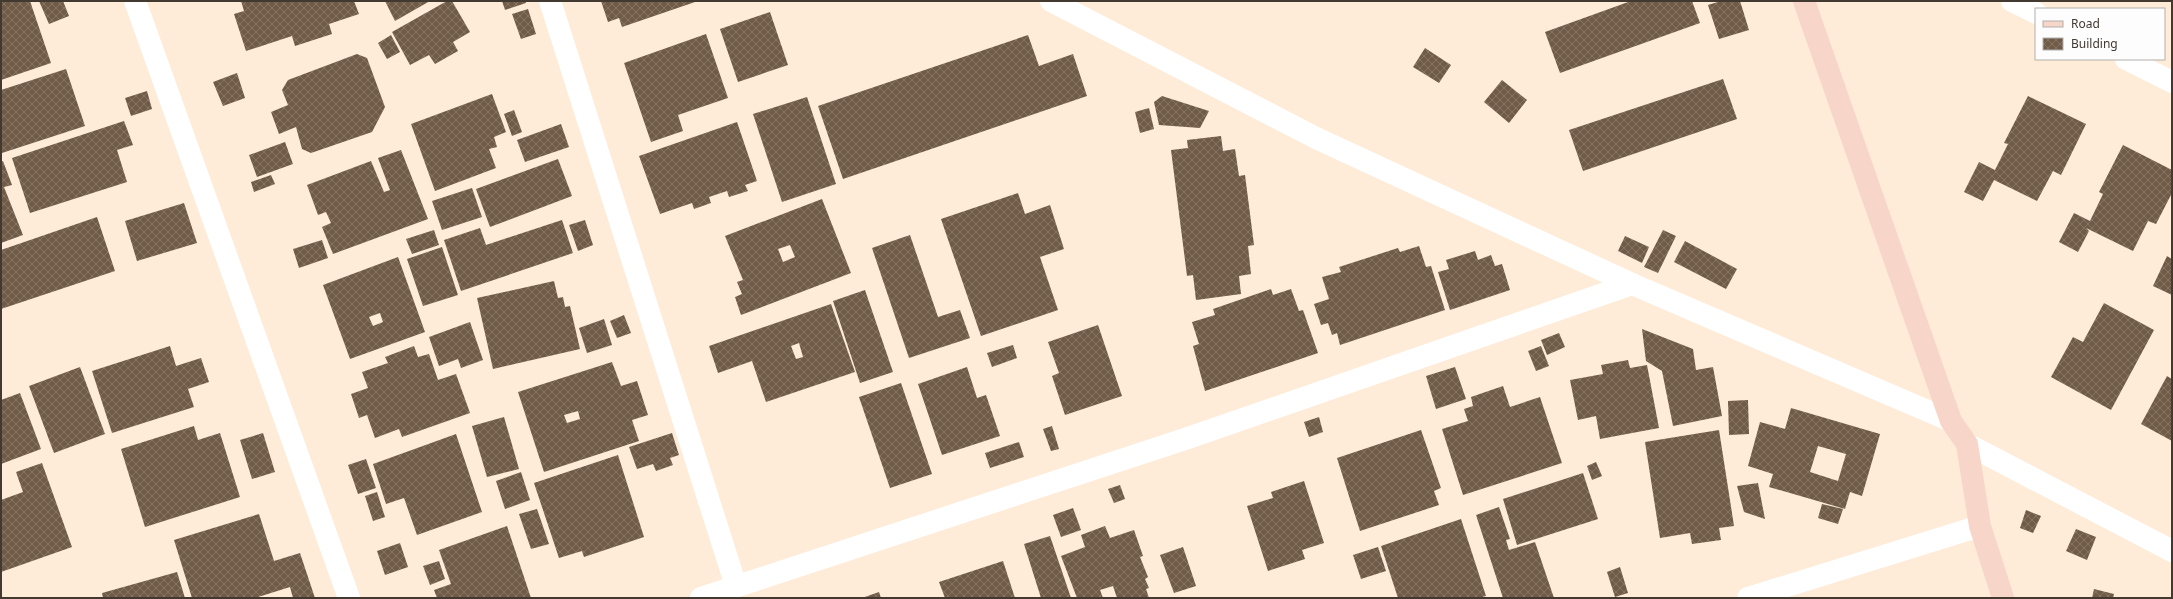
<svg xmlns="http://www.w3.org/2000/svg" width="2173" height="599" viewBox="0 0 2173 599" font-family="'Noto Sans',sans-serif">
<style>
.building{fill:url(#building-cross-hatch);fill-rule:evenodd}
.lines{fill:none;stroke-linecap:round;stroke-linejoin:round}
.street{stroke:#fff;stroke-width:22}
.secondary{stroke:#f8d5c9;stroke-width:22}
</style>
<defs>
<pattern id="building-cross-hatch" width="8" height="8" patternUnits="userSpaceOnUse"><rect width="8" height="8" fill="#705b47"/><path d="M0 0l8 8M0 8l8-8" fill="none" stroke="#867566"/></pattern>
</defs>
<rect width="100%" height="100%" fill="#feecd9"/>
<g class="building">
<polygon points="4,1 30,1 51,63 1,80 1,2"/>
<polygon points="39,1 63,1 69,16 49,24"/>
<polygon points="241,1 354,1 359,14 329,24 332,34 295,46 292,36 246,51 234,14 244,11"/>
<polygon points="385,1 430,1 395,21"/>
<polygon points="447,1 452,1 470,32 453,42 458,51 435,64 429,55 410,65 392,32"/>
<polygon points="502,1 526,1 526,3 505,10"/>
<polygon points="601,1 698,1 622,27 619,18 608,22"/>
<polygon points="1631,1 1692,1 1700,23 1560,73 1545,32"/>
<polygon points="1721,1 1740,1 1749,30 1719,39 1708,5"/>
<polygon points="528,9 536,34 521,39 512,14"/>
<polygon points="770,12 788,65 738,82 720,29"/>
<polygon points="706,34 728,98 678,115 683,131 651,142 624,63"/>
<polygon points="391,35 400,52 387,59 378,43"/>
<polygon points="1028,35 1039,66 1073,54 1087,96 843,179 818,106"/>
<polygon points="1425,48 1451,65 1439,83 1413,67"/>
<polygon points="357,54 367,58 385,107 372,132 311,153 302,149 296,127 279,134 271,112 288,105 282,90 288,80"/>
<polygon points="66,69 85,126 2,153 1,90"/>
<polygon points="237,73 245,98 223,106 213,82"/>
<polygon points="1723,79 1737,119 1583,171 1569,130"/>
<polygon points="1502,80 1527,100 1509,123 1484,102"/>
<polygon points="147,91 152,109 131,116 125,98"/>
<polygon points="492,94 506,132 494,137 497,147 489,149 496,168 435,191 411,124"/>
<polygon points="1162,96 1209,111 1200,128 1159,125 1154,102"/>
<polygon points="2028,96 2086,124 2061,175 2053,171 2037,201 1994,180 1983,201 1964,192 1979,162 1995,170 2008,144 2004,143"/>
<polygon points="807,97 836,184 782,202 753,114"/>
<polygon points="1149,108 1154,129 1140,133 1135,112"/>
<polygon points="514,110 522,132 512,136 504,114"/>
<polygon points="124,121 133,145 117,150 127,182 30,213 12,158"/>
<polygon points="737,122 757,181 745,185 748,191 729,197 727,191 709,197 711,203 694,209 692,203 660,214 639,156"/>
<polygon points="561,124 569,147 525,162 517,140"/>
<polygon points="1221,136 1223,151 1235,149 1239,176 1245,175 1254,245 1248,246 1251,274 1239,276 1241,294 1196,300 1193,275 1187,276 1171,150 1188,148 1187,140"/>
<polygon points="285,142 293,164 257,177 249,155"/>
<polygon points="2123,145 2172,170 2172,193 2156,224 2148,221 2133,251 2086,228 2089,231 2078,252 2059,242 2074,213 2090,221 2103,194 2099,192"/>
<polygon points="401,150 428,219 333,254 322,227 331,223 326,212 318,215 307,185 371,161 384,192 390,190 378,158"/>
<polygon points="558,159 572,196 490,227 476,189"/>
<polygon points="3,161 12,185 4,187 23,235 1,243 1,162"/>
<polygon points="271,175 275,184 254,192 251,182"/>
<polygon points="472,188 482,217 442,230 432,201"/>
<polygon points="1018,193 1025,214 1050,205 1064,249 1040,257 1058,310 981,336 941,219"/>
<path d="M822,199L851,273L741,315L735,297L742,294L737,282L743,280L725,236ZM790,245L795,257L783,262L778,249Z"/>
<polygon points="184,203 197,243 137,261 125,221"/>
<polygon points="97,217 115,271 1,309 1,250"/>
<polygon points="562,220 573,253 461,291 444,240 480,228 486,245"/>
<polygon points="585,220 593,245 578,251 569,225"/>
<polygon points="434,230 439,245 412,254 406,239"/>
<polygon points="1663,230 1676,236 1658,273 1644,267"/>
<polygon points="910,235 938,317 960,310 970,338 909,358 872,248"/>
<polygon points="1625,236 1649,247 1642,263 1618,251"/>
<polygon points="322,240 328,258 299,268 293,249"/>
<polygon points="1685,241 1737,269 1726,289 1674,262"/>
<polygon points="1419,246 1426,267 1431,266 1445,310 1340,345 1337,333 1332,335 1328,323 1321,325 1314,304 1329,299 1322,277 1341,272 1339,267 1398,248 1400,252"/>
<polygon points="442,247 458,295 423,306 407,259"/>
<polygon points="1475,251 1478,260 1491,255 1495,266 1502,264 1510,290 1450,310 1438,272 1449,269 1446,260"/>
<polygon points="2167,256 2172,259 2172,295 2153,286"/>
<path d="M398,257L425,332L350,359L323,285ZM380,313L383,322L373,326L369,317Z"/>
<polygon points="554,281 558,298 563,297 565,307 570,306 580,349 493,369 477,298"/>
<polygon points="1271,289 1273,295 1291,289 1299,311 1303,310 1318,353 1205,391 1193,346 1199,344 1192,322 1215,315 1213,309"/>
<polygon points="865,290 893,372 860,383 833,301"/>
<polygon points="2104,303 2154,330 2111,410 2051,377 2073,337 2083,342"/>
<path d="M831,304L855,372L766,402L752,361L718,373L709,346ZM799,343L803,357L796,359L791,346Z"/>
<polygon points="624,315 631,333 617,338 610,321"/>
<polygon points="604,319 612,345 587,353 579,328"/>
<polygon points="470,322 483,360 461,368 458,359 439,366 429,337"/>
<polygon points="1098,325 1122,396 1065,415 1052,376 1059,373 1048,342"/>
<polygon points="1642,329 1693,349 1696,370 1713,367 1722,416 1673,426 1662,371 1646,361"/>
<polygon points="1559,333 1565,347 1547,355 1541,340"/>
<polygon points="1013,345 1017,358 992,367 987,353"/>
<polygon points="170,346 176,366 201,358 209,382 188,389 194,407 112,433 92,371"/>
<polygon points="414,346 418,357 429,354 438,380 456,374 470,413 402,437 399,429 375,438 367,415 359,418 351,394 368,388 362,372 388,363 385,357"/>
<polygon points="1541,346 1549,366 1536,371 1528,351"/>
<polygon points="1628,360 1630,368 1647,365 1659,428 1600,439 1596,416 1578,420 1570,380 1603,374 1601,365"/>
<path d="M612,362L621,386L637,381L648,415L632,420L639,441L544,472L518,392ZM578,411L580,419L567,423L564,415Z"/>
<polygon points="80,367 105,434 54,453 29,386"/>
<polygon points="967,367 977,398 986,395 1000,436 942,455 918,384"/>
<polygon points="1455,367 1466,399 1436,409 1426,376"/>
<polygon points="2167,376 2172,379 2172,441 2141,424"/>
<polygon points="901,383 932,474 890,488 859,397"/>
<polygon points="1503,386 1510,407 1540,397 1562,463 1463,495 1442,429 1468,421 1464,409 1473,406 1471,397"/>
<polygon points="20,393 41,449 1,464 1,400"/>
<polygon points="1748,400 1749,434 1729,435 1728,401"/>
<path d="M1791,408L1880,434L1862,496L1850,492L1845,509L1769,487L1773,474L1748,466L1760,422L1785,429ZM1818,446L1846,454L1838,481L1810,472Z"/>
<polygon points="504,417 519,469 487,477 472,426"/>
<polygon points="1319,417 1323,432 1309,437 1304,422"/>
<polygon points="194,426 198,440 220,433 240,497 145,527 121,449"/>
<polygon points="1052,426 1059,449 1051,451 1043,429"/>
<polygon points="1421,430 1441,488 1434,491 1439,505 1360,531 1337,458"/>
<polygon points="1719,430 1734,526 1719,528 1721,540 1692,544 1690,533 1660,538 1645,442"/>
<polygon points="263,433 275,472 252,479 240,440"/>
<polygon points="672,433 679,455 670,458 673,465 656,471 653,464 637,469 629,447"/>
<polygon points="456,434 482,512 417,535 404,498 386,504 373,464"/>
<polygon points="1019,442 1024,457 990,468 985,453"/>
<polygon points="618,455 644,537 584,557 582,551 559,558 534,483"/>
<polygon points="366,459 376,488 358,494 348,465"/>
<polygon points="1596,462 1602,476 1592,480 1587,466"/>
<polygon points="42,463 72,547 1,572 1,500 23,492 16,472"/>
<polygon points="521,472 530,500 505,509 496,481"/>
<polygon points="1583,473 1598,519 1517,545 1503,499"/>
<polygon points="1304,481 1324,543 1302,550 1305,559 1268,571 1247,506 1273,498 1271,492"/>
<polygon points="1758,483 1765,519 1744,512 1737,486"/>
<polygon points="1120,485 1125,499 1114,503 1108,489"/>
<polygon points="377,492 385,517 373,521 365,496"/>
<polygon points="1822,504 1843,509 1838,524 1818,518"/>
<polygon points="1499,507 1510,539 1506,540 1509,550 1535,542 1554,598 1503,598 1476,515"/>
<polygon points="1073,508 1081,530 1061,537 1053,515"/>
<polygon points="537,509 549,544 531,549 519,514"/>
<polygon points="2026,510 2041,516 2033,533 2020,528"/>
<polygon points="259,514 274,561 300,553 315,598 293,598 290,587 255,598 192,598 174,540"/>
<polygon points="1461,519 1486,596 1479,598 1398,598 1381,546"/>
<polygon points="507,526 531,598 437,598 434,590 451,584 439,550"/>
<polygon points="1105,526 1110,538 1134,530 1143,556 1140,557 1148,577 1145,579 1149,588 1146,589 1149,598 1117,598 1113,586 1100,590 1103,598 1077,598 1061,556 1085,547 1081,535"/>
<polygon points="2076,529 2096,537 2087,560 2066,551"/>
<polygon points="1050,536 1071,598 1041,598 1024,544"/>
<polygon points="400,543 408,567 385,575 377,551"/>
<polygon points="1183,547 1196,586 1174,593 1160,555"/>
<polygon points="1378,547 1386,571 1361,579 1353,555"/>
<polygon points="439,561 445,579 430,585 423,566"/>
<polygon points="1003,561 1015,598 945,598 939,582"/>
<polygon points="1620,567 1628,593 1615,597 1607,572"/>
<polygon points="177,572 185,598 103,598 102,593"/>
<polygon points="2094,589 2114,594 2113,598 2092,598"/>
<polygon points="879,592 881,598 862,598"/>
</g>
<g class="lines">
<g class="street">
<polyline points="135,1 349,598"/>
<polyline points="550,1 736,586"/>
<polyline points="1051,1 1316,138 1632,284 1951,421"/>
<polyline points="2012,1 2036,13"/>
<polyline points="2126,59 2172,82"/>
<polyline points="1967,444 2172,551"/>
<polyline points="701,598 1185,439 1632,284"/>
<polyline points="1748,598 1980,526"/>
</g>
<polyline class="secondary" points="1804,1 1951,421 1967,444 1980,526 2003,598"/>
</g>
<rect width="2173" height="599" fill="none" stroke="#423930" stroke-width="4"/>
<rect x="2035" y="8" width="130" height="52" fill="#fdfdfd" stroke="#b2afab"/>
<rect x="2043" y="21" width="20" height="6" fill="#f8d5c9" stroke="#b2afab"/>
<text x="2071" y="28" font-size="12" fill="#423930">Road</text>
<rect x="2043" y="38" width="20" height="12" fill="url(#building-cross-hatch)" stroke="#b2afab"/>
<text x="2071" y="48" font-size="12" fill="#423930">Building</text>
</svg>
